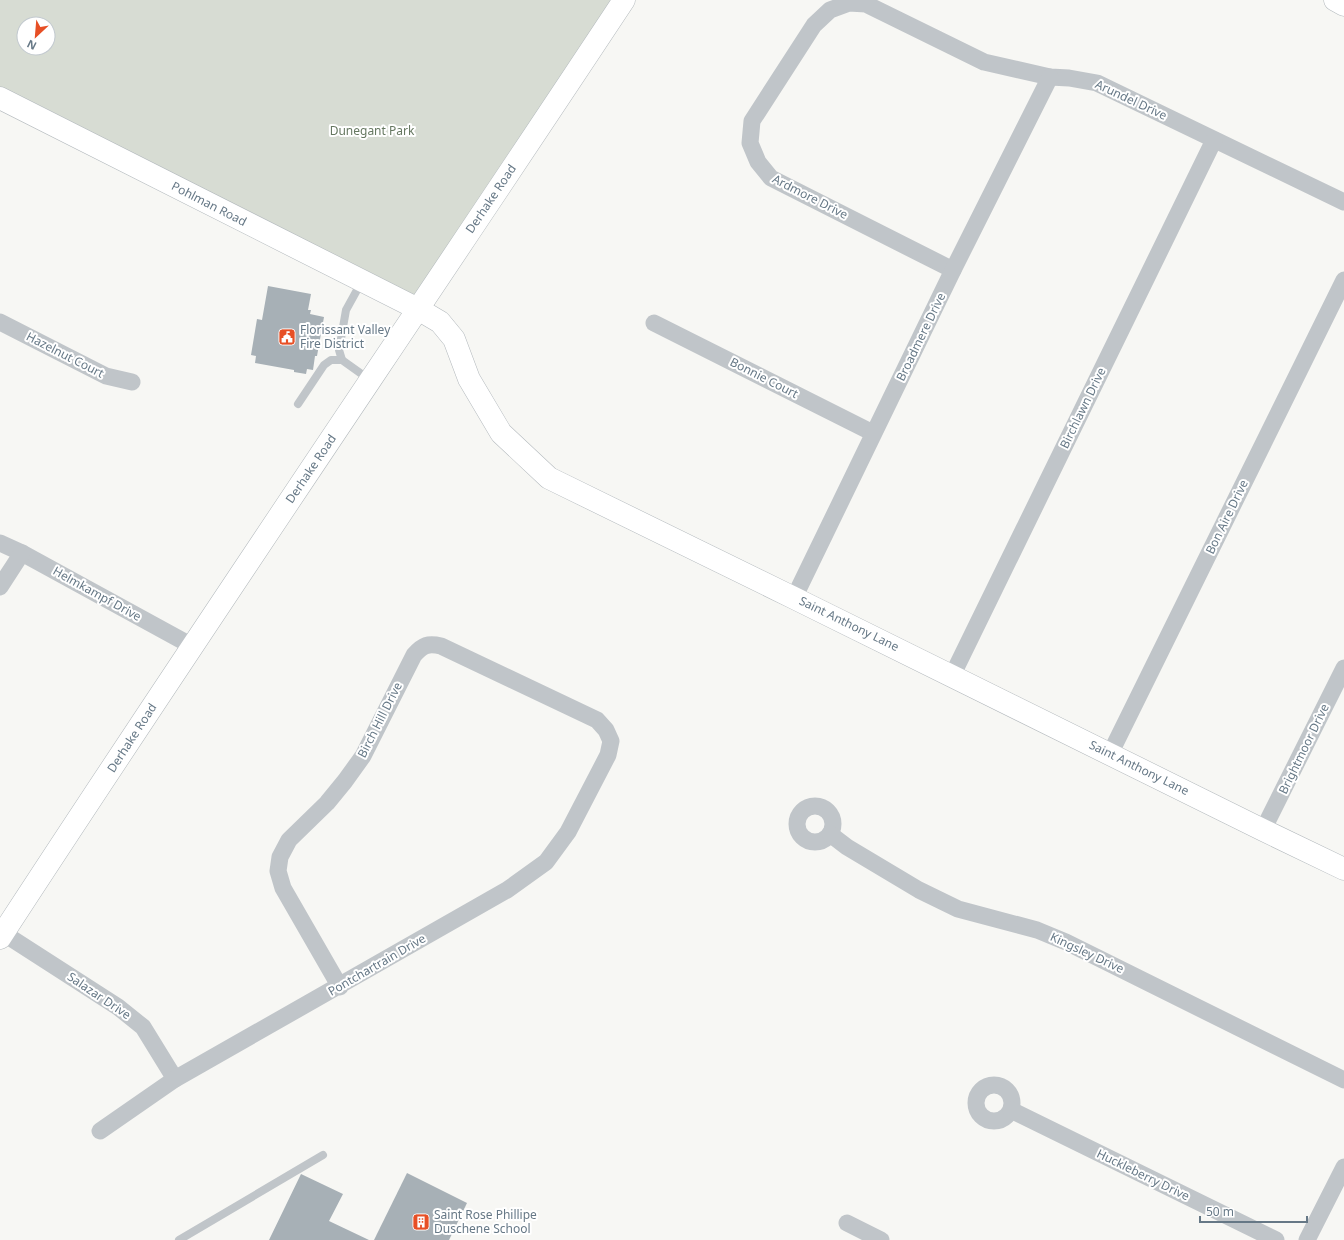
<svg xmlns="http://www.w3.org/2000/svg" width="1344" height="1240" viewBox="0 0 1344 1240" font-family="'Noto Sans',sans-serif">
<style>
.green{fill:#d7dcd3;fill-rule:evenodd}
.building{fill:#a7b0b6}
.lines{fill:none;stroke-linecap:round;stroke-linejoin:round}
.secondary-casing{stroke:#b3b9bd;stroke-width:23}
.lane{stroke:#c0c5c9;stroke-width:8}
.street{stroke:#c0c5c9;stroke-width:17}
.secondary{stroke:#fff;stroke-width:22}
.labels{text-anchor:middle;stroke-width:4;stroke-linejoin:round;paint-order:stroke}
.street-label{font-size:12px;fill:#667886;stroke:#fff}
.park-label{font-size:12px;fill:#667861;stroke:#fff}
.poi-label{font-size:12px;fill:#667886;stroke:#fff;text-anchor:start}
</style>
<rect width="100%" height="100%" fill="#f7f7f4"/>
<path class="green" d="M0,0H615L417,295L410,296L0,89ZM24,24H48V48H24Z"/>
<g class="building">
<polygon points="268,286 311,294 308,310 311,310 310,314 324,317 317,356 315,356 313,370 307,369 306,374 294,372 294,370 255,363 256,356 251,355 257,319 262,320"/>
<polygon points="407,1173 467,1203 449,1240 374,1240"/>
<polygon points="301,1174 343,1194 329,1221 369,1240 269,1240"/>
</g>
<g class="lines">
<g class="secondary-casing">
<g id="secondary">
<polyline points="1335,0 1344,5"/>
<polyline points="0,98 418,309 440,322 454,339 469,379 501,433 549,478 794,598 1263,830 1344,869"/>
<path d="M0,938C205,623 417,313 624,0"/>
</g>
</g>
<g class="lane">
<polyline points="362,281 346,310 339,350 342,360 370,380"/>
<polyline points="298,404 324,365 331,360 342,360"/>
<polyline points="179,1240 323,1155"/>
</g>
<g class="street">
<polyline points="953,270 771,178 758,162 750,143 752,121 814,25 830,10 849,3 866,4 984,62 1050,77 1069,78 1097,83 1344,202"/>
<polyline points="0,322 106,376 132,382"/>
<polyline points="654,323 873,433"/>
<polyline points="0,543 22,553 192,646"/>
<polyline points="0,587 22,553"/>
<polyline points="794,598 953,270 1050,77"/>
<polyline points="952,676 1214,140"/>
<polyline points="1110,754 1344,280"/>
<circle cx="815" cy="824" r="18"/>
<polyline points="1263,830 1344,668"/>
<polyline points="830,834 847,847 919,890 958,909 1037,930 1066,942 1344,1080"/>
<polyline points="3,933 118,1007 143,1027 175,1079"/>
<circle cx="994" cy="1103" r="18"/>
<polyline points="1011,1110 1276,1240"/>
<path d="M100,1131L175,1079L507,890L546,862L568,832L608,755L611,741L606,730L597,720L441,646C428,643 423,645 414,655L363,756L345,781L327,803L289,840L280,857L278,871L283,888L340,987"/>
<polyline points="847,1223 881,1240"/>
<polyline points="1307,1240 1344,1167"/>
</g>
<use href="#secondary" class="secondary"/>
</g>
<defs>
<g id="civic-square" transform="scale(0.9)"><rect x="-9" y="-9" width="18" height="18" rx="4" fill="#e74f25" stroke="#fff"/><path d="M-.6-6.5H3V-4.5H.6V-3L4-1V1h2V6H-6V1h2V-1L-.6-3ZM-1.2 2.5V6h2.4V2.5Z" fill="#fff"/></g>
<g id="building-square" transform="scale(0.9)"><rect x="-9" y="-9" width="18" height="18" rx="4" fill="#e74f25" stroke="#fff"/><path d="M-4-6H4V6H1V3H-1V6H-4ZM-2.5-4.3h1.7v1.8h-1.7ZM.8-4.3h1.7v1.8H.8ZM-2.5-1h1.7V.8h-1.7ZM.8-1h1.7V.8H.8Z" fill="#fff"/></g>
</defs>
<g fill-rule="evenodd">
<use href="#civic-square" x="287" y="337"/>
<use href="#building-square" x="421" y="1222"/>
</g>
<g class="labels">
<g class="street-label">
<text transform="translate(1131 100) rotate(25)" y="4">Arundel Drive</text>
<text transform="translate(810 197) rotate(27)" y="4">Ardmore Drive</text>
<text transform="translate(491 199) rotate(-56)" y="4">Derhake Road</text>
<text transform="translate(209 204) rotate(27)" y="4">Pohlman Road</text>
<text transform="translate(921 337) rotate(-64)" y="4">Broadmere Drive</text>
<text transform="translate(65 355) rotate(27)" y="4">Hazelnut Court</text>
<text transform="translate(764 378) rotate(27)" y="4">Bonnie Court</text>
<text transform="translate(1083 408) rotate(-64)" y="4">Birchlawn Drive</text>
<text transform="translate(311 469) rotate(-56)" y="4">Derhake Road</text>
<text transform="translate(1227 517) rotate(-64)" y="4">Bon Aire Drive</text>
<text transform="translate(97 594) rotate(29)" y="4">Helmkampf Drive</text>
<text transform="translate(849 624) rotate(26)" y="4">Saint Anthony Lane</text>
<text transform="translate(380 720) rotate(-63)" y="4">Birch Hill Drive</text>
<text transform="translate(132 738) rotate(-57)" y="4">Derhake Road</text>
<text transform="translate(1304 749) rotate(-64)" y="4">Brightmoor Drive</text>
<text transform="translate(1139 768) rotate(26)" y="4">Saint Anthony Lane</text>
<text transform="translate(1087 953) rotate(25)" y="4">Kingsley Drive</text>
<text transform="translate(377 965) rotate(-30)" y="4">Pontchartrain Drive</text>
<text transform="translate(99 996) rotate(34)" y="4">Salazar Drive</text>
<text transform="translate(1143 1175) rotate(26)" y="4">Huckleberry Drive</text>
</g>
<g class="park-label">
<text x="372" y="135">Dunegant Park</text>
</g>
<g class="poi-label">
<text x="300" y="334">Florissant Valley<tspan x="300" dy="14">Fire District</tspan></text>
<text x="434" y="1219">Saint Rose Phillipe<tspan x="434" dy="14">Duschene School</tspan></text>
</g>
</g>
<g transform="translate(36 36) rotate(206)"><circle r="19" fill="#ffffff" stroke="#c2c9cf"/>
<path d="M0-3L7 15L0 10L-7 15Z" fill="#e74f25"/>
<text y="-6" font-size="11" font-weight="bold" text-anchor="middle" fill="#667886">N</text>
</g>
<path d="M1200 1216v6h107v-6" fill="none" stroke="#667886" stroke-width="2"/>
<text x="1206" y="1216" font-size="12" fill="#667886" stroke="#ffffff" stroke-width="3" paint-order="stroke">50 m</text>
</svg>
